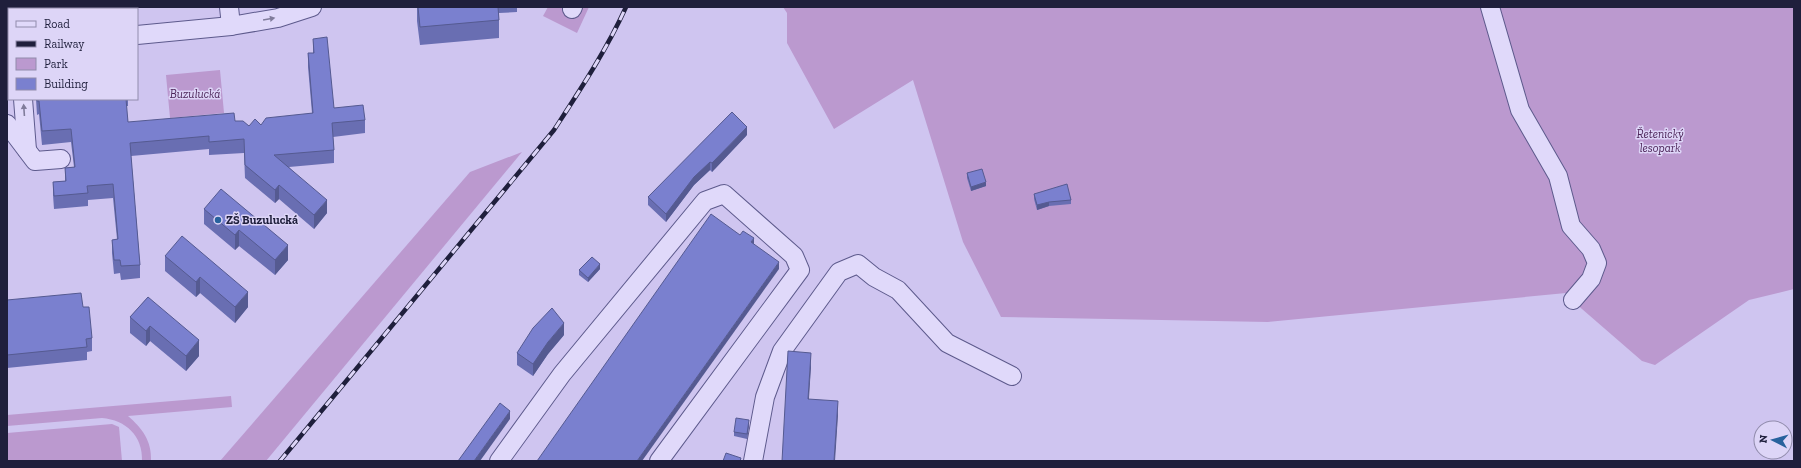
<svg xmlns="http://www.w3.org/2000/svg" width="1801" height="468" viewBox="0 0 1801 468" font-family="'Zilla Slab',serif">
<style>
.green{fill:#bb99cf}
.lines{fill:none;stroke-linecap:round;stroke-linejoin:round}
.minor-casing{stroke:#5d5a8c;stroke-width:20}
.minor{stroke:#e0d9fa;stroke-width:18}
.rail-casing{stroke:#1f1f3c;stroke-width:4.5}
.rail{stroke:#ddd5f7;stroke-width:3;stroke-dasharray:9;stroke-linecap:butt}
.wall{fill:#696eb2}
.shaded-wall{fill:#555a91}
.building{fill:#7a80cf;stroke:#555a91}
.oneway{fill:#807c9b}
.poi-dot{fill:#28629d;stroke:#ddd5f7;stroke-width:1.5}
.labels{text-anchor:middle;stroke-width:3;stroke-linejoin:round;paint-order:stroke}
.park-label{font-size:12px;font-style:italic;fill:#4d2559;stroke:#ddd5f7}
.poi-label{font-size:12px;font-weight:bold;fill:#1f1f3c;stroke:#ddd5f7;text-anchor:start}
</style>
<rect width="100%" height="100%" fill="#cfc5f0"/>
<g class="green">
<polygon points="548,7 589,7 577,33 543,16"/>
<polygon points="783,7 1794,7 1794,289 1749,300 1655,365 1642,361 1567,296 1566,293 1268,322 1001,317 963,242 913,80 834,129 787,43 787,13"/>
<polygon points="220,70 224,113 170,118 166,75"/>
<polygon points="522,152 266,461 220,461 470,172"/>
<path d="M231,396L232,407L128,416C142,428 152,441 151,461H142C143,436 126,420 102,418L7,426V415Z"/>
<polygon points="112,424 119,427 122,461 7,461 7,433"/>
</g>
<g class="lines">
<g class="minor-casing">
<g id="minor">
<polyline points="229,7 231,26"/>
<polyline points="1490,7 1520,110 1558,176 1571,226 1591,249 1597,263 1591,279 1573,300"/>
<polyline points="572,9 573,7"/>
<polyline points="137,35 231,26 278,18 312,7"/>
<polyline points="7,47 9,47"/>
<polyline points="23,99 27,150"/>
<polyline points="7,124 35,161 61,159"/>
<polyline points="499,461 562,374 705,201 724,194 794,256 800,270 659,461"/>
<polyline points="753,461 765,397 782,351 839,272 858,264 874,277 898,290 947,343 1012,376"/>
</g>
</g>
<use href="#minor" class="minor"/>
<g class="rail-casing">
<path id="rail" d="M280,461L554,130C580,90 606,51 626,7"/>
</g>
<use href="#rail" class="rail"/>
</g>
<g class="wall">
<polygon points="417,7 517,7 517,12 499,13 499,38 420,45 417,21"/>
<polygon points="313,39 334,108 365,120 365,133 333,137 334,150 334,163 289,167 327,213 314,229 279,199 275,203 245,178 244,153 209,155 209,149 131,156 140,265 140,278 121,280 120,273 114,274 112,253 112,240 117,239 113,198 88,200 88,206 54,209 53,195 53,182 65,181 65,168 74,167 71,142 42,145 39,114 37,115 36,99 128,99 128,106 126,106 128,122 235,121 249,126 261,125 312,113 308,67 308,53 313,53"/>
<polygon points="747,135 712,172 710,170 694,185 666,222 648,205 648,197"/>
<polygon points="967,173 986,186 971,191 967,178"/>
<polygon points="1034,194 1071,200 1071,204 1049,206 1037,210 1034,199"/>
<polygon points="204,209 288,260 275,275 239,246 235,250 204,224"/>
<polygon points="165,256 248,307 235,323 200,293 196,297 165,271"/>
<polygon points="600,269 588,282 579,275 579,270"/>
<polygon points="148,297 199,356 186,371 150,341 146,346 130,333 130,317"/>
<polygon points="7,300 83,307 92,338 92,351 87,352 87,360 7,368"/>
<polygon points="564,335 548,354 533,376 517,365 517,353"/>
<polygon points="749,425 747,439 734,436 734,432"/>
</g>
<g class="shaded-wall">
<polygon points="747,127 747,135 712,172 712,163"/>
<polygon points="710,162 710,170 694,185 666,222 666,214 694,177"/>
<polygon points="986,182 986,186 971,191 971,187"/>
<polygon points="279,185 279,199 275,203 275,190"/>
<polygon points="327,200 327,213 314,229 314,215"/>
<polygon points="1049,202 1049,206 1037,210 1037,205"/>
<polygon points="239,230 239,246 235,250 235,235"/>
<polygon points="754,238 754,245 751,242"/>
<polygon points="288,245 288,260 275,275 275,260"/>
<polygon points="779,262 779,269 642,461 637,461"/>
<polygon points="600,264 600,269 588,282 588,278"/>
<polygon points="200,277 200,293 196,297 196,282"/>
<polygon points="248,292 248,307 235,323 235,307"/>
<polygon points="564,323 564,335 548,354 533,376 533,364 548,342"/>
<polygon points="150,326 150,341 146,346 146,331"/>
<polygon points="199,340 199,356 186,371 186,356"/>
<polygon points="811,353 811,367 808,413 808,399"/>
<polygon points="838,401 838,415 835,461 834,461"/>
<polygon points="510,411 510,419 480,461 474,461"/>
<polygon points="749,420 749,425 747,439 747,434"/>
</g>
<g class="building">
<polygon points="418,7 498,7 499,20 420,27"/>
<polygon points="327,37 334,108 363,105 365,120 332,123 334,150 274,155 327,200 314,215 279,185 275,190 245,165 244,139 209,142 209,136 130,143 140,265 121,266 120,260 114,260 112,240 118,239 113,184 87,186 88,193 54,196 53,182 66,181 65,168 75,167 71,129 42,131 39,101 37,101 37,99 126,99 128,122 234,113 235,121 243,121 249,126 255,119 261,125 266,118 313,113 308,53 314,53 313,39"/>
<polygon points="732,112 747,127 712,163 710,162 694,177 666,214 648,197"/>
<polygon points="982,169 986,182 971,187 967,173"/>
<polygon points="1067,184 1071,200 1049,202 1037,205 1034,194"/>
<polygon points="221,189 288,245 275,260 239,230 235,235 204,209"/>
<polygon points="711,214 740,235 743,231 754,238 751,242 779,262 637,461 537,461"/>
<polygon points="182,236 248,292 235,307 200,277 196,282 165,256"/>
<polygon points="592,257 600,264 588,278 579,270"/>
<polygon points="81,293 83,307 89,307 92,338 86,339 87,347 7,355 7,300"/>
<polygon points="148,297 199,340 186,356 150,326 146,331 130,317"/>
<polygon points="552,308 564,323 548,342 533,364 517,353 533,328"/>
<polygon points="788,351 811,353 808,399 838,401 834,461 782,461"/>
<polygon points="500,403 510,411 474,461 458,461"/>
<polygon points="736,418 749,420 747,434 734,432"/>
<polygon points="726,453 741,458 740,461 723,461"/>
</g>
<defs><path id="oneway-solid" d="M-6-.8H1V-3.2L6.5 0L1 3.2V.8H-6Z"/></defs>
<g class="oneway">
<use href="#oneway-solid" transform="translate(269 19) rotate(-10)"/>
<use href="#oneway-solid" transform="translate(24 110) rotate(-94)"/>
</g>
<circle class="poi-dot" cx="218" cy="220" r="4"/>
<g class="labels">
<g class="park-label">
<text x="195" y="98">Buzulucká</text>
<text x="1660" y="138">Řetenický<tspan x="1660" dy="14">lesopark</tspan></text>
</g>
<g class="poi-label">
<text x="226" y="224">ZŠ Buzulucká</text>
</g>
</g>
<rect width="1801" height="468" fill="none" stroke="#1f1f3c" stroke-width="16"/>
<rect x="8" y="8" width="130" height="92" fill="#ddd5f7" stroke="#918cac"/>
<rect x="16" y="21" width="20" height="6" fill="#e0d9fa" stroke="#918cac"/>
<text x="44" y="28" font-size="12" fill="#1f1f3c">Road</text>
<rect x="16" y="41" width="20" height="6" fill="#1f1f3c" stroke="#918cac"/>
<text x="44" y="48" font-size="12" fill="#1f1f3c">Railway</text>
<rect x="16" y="58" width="20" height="12" fill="#bb99cf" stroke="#918cac"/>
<text x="44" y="68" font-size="12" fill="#1f1f3c">Park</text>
<rect x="16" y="78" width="20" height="12" fill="#7a80cf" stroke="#918cac"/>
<text x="44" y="88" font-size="12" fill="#1f1f3c">Building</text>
<g transform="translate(1773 440) rotate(276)"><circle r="19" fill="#ddd5f7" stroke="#918cac"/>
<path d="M0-3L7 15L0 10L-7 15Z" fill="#28629d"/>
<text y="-6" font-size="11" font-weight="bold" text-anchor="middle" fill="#1f1f3c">N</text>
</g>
</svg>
